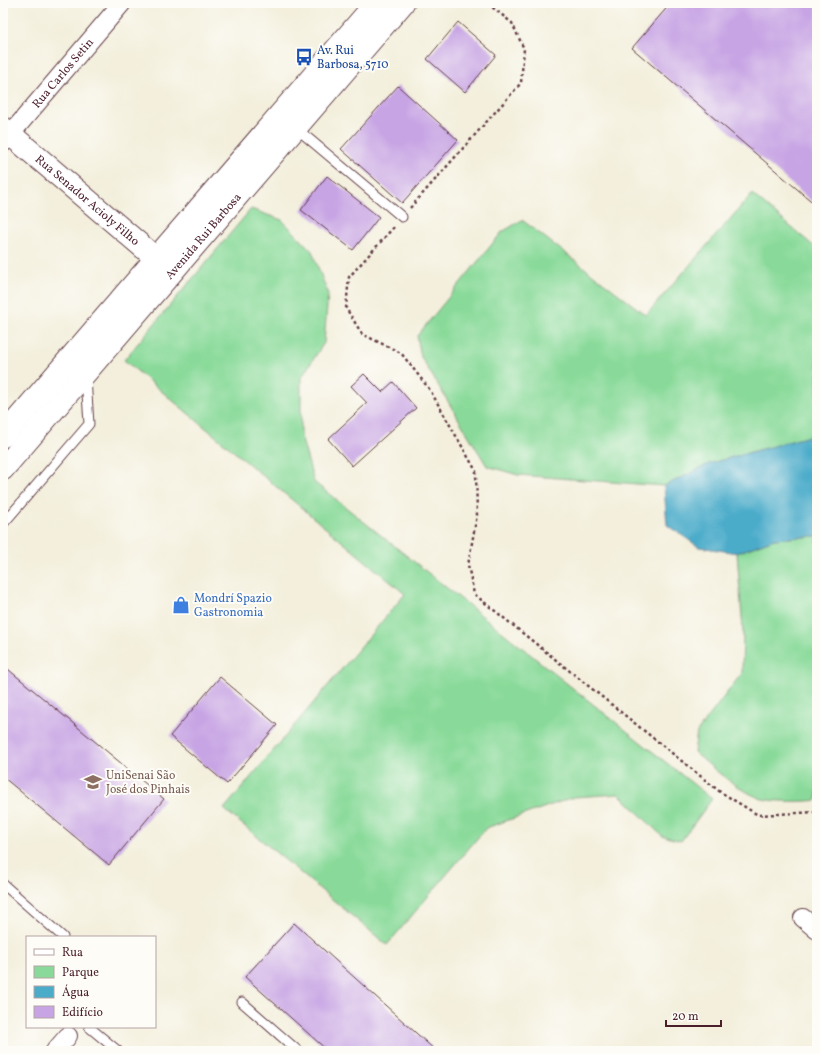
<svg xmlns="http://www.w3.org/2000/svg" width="820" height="1054" viewBox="0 0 820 1054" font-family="Vollkorn,serif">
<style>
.green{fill:#89da9a;stroke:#6a7c62}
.water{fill:#4bacca;stroke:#4a667a}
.building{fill:#c7a4e4}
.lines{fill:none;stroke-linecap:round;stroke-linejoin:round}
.service-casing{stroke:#633e46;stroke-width:11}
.minor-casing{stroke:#633e46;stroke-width:20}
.tertiary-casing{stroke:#633e46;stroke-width:24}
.primary-casing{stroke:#633e46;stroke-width:24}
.path{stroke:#633e46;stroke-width:2.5;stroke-dasharray:3 3;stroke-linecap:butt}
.service{stroke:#fff;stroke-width:9}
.minor{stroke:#fff;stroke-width:18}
.tertiary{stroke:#fff;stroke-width:22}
.primary{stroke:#fff;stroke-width:22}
.labels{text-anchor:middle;stroke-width:4;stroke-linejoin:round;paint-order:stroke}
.transit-label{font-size:12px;fill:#164399;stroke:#fdfcf7;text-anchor:start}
.street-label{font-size:12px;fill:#4a1f2b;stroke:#fdfcf7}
.shop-label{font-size:12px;fill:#366cbe;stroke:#fdfcf7;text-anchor:start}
.education-label{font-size:12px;fill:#785e54;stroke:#fdfcf7;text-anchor:start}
</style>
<rect width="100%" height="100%" fill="#fdfcf7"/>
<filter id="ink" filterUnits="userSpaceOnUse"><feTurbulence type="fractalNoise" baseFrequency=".025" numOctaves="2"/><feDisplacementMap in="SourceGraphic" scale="8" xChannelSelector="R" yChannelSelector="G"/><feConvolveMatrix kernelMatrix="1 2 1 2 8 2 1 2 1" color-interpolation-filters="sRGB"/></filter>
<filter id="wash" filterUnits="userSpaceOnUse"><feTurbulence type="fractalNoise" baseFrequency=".012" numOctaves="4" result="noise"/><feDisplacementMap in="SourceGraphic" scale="16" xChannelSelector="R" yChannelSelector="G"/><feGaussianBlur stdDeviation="0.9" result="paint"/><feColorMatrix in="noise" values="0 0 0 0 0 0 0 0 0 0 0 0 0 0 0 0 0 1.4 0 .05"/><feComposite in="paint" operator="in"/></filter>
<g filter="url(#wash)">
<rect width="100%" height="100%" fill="#f3efdc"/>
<g class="green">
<polygon points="752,194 817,249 817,434 711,463 664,486 518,475 487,466 421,357 417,336 502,232 522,220 646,315"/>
<polygon points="251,209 282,220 312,251 328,294 324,343 301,378 301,436 314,482 712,799 681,841 662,836 619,794 574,797 486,828 387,945 224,809 405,594 124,360"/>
<path d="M817,536V800C807,802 768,802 759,798C734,787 715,770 694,752L697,732L742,673L743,631L737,553L774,539Z"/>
</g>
<polygon class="water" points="817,434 817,536 774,539 737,553 699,547 667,525 664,486 711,463"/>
<g id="blocks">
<g class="building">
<polygon points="671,3 817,3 817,206 632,48"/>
<polygon points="458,22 496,55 465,92 427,59"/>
<polygon points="398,86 458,140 402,203 341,149"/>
<polygon points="327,176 379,217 353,250 301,210"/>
<polygon points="364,374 382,392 393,382 416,408 352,466 328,439 367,403 351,386"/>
<polygon points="3,665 164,799 109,865 3,777"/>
<polygon points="220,677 277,725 227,784 170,736"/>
<polygon points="294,923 436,1051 328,1051 245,977"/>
</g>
</g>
</g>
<g filter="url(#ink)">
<use href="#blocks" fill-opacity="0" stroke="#633e46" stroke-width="1"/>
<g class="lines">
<g class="service-casing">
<g id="service">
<polyline points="296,128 402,217"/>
<polyline points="3,524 89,424 86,378"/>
<polyline points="3,884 63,937"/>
<polyline points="242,1002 298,1051"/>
<polyline points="89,1027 118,1051"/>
</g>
</g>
<g class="minor-casing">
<g id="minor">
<path id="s1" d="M3,143L122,3"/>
<polyline points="803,918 817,930"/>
<polyline points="55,1051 68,1036"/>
</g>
</g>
<g class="tertiary-casing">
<g id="tertiary">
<path id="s2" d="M3,128L171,271"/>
</g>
</g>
<g class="primary-casing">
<g id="primary">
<polyline points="3,436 376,3"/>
<path id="s3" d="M3,469L403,3"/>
</g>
</g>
<g class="path">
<polyline points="410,208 521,83 524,49 512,23 487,3"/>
<polyline points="394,227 349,277 346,308 362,334 401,353 430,390 476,471 477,515 468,565 474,594 719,791 758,815 817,812"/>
</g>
<use href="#service" class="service"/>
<use href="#minor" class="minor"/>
<use href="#tertiary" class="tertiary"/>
<use href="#primary" class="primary"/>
</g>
</g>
<defs>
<g id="bus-bare" transform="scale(1.38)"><path d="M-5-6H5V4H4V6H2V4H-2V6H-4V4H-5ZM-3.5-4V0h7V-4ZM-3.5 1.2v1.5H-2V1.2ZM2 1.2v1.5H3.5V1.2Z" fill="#1a4fb4" stroke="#fdfcf7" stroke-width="2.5" paint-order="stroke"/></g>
<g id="shop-bare" transform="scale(1.38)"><path d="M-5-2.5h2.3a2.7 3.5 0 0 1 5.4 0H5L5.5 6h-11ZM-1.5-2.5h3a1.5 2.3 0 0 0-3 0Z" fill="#3f7fe0" stroke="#fdfcf7" stroke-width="2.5" paint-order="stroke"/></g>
<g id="university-bare" transform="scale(1.38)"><path d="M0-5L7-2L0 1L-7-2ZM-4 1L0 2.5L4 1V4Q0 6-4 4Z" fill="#8d6e63" stroke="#fdfcf7" stroke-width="2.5" paint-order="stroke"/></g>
</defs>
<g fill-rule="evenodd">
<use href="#bus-bare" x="304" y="57"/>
<use href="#shop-bare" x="181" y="605"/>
<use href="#university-bare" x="93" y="782"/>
</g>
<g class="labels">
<g class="transit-label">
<text x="317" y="54">Av. Rui<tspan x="317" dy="14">Barbosa, 5710</tspan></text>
</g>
<g class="street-label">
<text dy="4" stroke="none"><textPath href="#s1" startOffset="92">Rua Carlos Setin</textPath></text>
<text dy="4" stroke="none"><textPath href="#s2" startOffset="111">Rua Senador Acioly Filho</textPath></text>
<text dy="4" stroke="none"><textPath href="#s3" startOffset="307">Avenida Rui Barbosa</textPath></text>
</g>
<g class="shop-label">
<text x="194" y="602">Mondrí Spazio<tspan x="194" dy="14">Gastronomia</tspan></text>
</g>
<g class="education-label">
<text x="106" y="779">UniSenai São<tspan x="106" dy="14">José dos Pinhais</tspan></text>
</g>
</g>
<rect width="820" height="1054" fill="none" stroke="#fdfcf7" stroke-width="16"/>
<rect x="26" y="936" width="130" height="92" fill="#fdfcf7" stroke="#b5a4a5"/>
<rect x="34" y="949" width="20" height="6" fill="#ffffff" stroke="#b5a4a5"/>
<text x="62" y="956" font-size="12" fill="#4a1f2b">Rua</text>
<rect x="34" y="966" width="20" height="12" fill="#89da9a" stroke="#b5a4a5"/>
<text x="62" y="976" font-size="12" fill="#4a1f2b">Parque</text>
<rect x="34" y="986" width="20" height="12" fill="#4bacca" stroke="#b5a4a5"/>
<text x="62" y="996" font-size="12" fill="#4a1f2b">Água</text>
<rect x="34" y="1006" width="20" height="12" fill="#c7a4e4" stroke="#b5a4a5"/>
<text x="62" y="1016" font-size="12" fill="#4a1f2b">Edifício</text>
<path d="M666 1020v6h55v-6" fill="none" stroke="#4a1f2b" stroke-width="2"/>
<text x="672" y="1020" font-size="12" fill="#4a1f2b" stroke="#fdfcf7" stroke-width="3" paint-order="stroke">20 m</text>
</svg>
